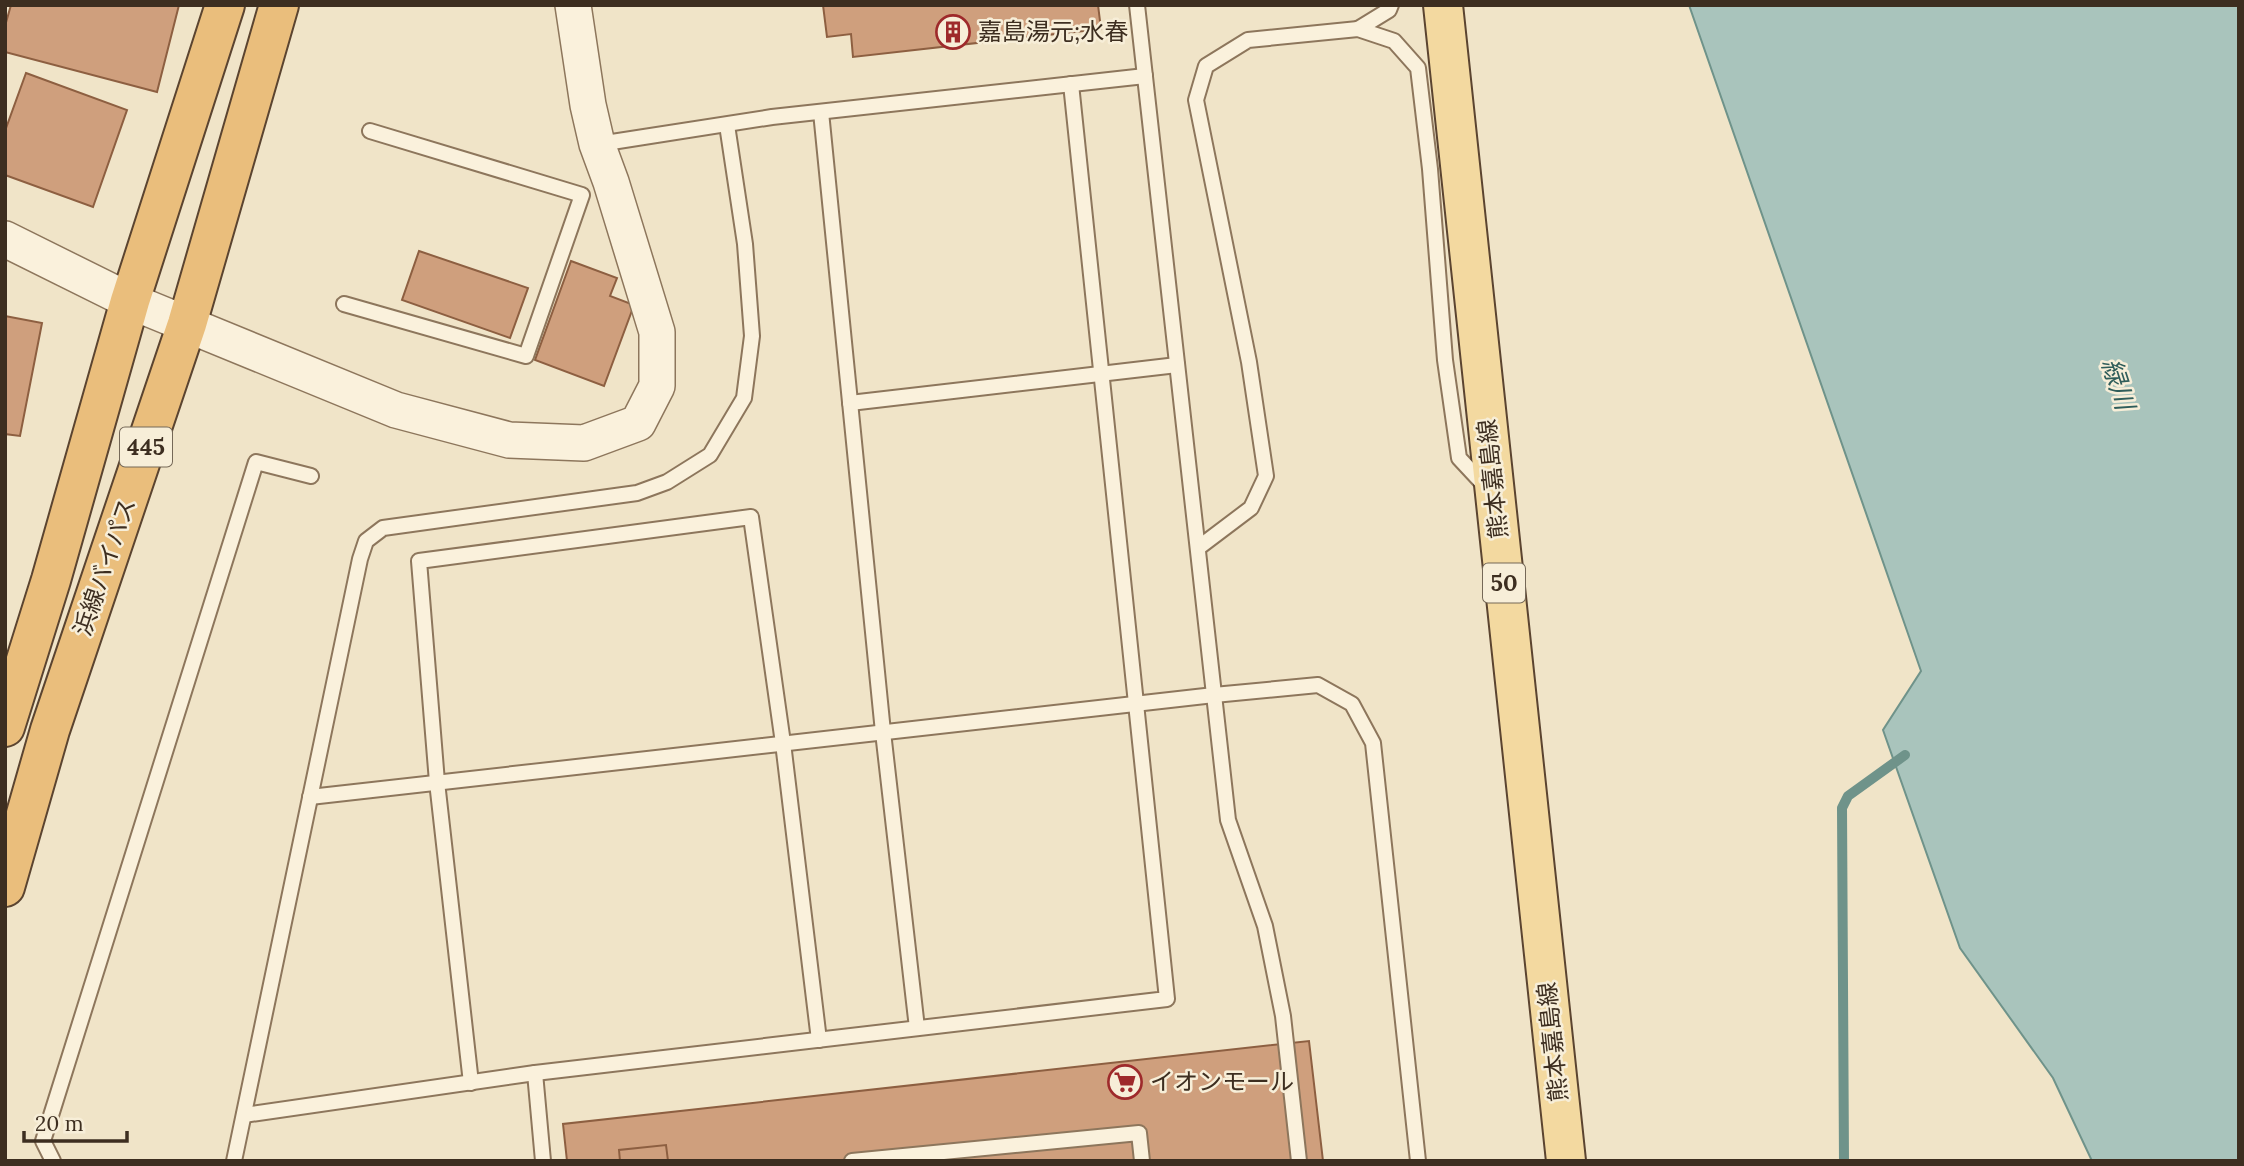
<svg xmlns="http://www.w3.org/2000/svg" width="2244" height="1166" viewBox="0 0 2244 1166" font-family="Lora,'Noto Sans JP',serif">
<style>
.water{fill:#a9c4bc;stroke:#6f938a;stroke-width:2}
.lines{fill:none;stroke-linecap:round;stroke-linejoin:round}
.stream{stroke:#6f938a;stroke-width:10}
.building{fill:#cf9f7d;stroke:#8d5f41;stroke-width:2}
.service-casing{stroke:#8d765c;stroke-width:18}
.tertiary-casing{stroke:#8d765c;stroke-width:38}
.primary-casing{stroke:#5b4430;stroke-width:42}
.trunk-casing{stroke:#5b4430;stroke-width:42}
.service{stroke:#faf1dc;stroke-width:14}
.tertiary{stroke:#faf1dc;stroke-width:35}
.primary{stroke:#f3d9a0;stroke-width:38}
.trunk{stroke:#eabe7c;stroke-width:38}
.labels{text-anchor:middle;stroke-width:5;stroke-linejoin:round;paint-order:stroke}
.shield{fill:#f7eed8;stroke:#756857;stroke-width:2}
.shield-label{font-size:23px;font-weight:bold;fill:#3d2e20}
.poi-label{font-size:24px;fill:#3d2e20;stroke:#f7eed8;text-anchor:start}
.street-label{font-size:24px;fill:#3d2e20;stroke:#f7eed8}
.water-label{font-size:26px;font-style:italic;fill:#2f5d5a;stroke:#f7eed8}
</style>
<rect width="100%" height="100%" fill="#f0e4c8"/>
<polygon class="water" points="1689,5 2239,5 2239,1161 2092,1161 2053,1078 1960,948 1883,730 1921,671"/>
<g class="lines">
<polyline class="stream" points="1844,1161 1842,808 1848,796 1905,755"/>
</g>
<g class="building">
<polygon points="11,5 179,5 157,92 5,52 5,26"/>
<polygon points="823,5 1098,5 1101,29 853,57 851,34 827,37"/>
<polygon points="26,73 127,110 93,207 5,175 5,131"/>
<polygon points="419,251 528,288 510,338 402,300"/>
<polygon points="571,261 617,278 610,296 634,305 604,386 535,360"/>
<polygon points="5,316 42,323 20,436 5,434"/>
<polygon points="1309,1041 1323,1161 567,1161 563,1124"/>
<polygon points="666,1145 668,1161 620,1161 619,1150"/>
</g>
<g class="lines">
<g class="service-casing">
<g id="service">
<polyline points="1137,5 1228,820 1265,926 1283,1016 1299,1161"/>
<polyline points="1358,29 1389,10 1391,5"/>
<polyline points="821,112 883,732 917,1028"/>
<polyline points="599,144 772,117 1145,76"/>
<polyline points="344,304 526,356 582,195 370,131"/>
<polyline points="850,403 1177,365"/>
<polyline points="1198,548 1251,508 1266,476 1249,362 1196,100 1206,66 1248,40 1358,29 1394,41 1418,68 1430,169 1445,360 1459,458 1486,487"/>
<polyline points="310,797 1214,695 1318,685 1352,704 1373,743 1418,1161"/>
<polyline points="535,1073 543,1161"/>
<polyline points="471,1083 437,782 419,561 751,517 783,743 819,1040"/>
<polyline points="244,1115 535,1073 1167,999 1071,84"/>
<polyline points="53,1161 43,1141 256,462 311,476"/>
<polyline points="234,1161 360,559 366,541 383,528 637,493 667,482 710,455 744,398 752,336 745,244 727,125"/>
<polyline points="852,1161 1139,1133 1142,1161"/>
</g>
</g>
<g class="tertiary-casing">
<polyline id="tertiary" points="5,239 130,301 396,410 509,440 584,443 638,423 657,386 657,332 611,182 597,144 588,105 573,5"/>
</g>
<g class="primary-casing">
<polyline id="primary" points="1443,5 1566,1161"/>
</g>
<g class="trunk-casing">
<g id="trunk">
<polyline points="5,727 51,580 130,301 225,5"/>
<polyline points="5,887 50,730 187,324 279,5"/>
</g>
</g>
<use href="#service" class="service"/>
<use href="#tertiary" class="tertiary"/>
<use href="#primary" class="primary"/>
<use href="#trunk" class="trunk"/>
</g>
<defs>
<g id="building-ring" transform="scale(1.75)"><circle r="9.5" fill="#f7eed8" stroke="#9e2a2b" stroke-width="1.5"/><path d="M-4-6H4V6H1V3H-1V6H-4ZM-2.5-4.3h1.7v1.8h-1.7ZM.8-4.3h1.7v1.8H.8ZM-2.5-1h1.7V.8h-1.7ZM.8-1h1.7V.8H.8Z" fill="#9e2a2b"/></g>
<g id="supermarket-ring" transform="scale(1.75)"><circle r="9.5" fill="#f7eed8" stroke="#9e2a2b" stroke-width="1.5"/><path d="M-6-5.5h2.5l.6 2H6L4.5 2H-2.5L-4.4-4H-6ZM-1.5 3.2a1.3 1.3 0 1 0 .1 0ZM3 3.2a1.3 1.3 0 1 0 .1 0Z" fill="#9e2a2b"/></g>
</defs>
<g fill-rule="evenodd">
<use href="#building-ring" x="953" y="32"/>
<use href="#supermarket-ring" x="1125" y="1082"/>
</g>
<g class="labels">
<g class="shield">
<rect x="120" y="427.5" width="52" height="39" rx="5"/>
<rect x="1483" y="563.5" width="42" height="39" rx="5"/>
</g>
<g class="shield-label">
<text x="146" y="455">445</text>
<text x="1504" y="591">50</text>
</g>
<g class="poi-label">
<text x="978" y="40">嘉島湯元;水春</text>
<text x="1150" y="1090">イオンモール</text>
</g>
<g class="street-label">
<text transform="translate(1493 479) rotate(-96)" y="8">熊本嘉島線</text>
<text transform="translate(105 567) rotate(-71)" y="8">浜線バイパス</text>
<text transform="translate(1553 1042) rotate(-96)" y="8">熊本嘉島線</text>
</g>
<g class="water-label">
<text transform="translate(2118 384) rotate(72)" y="9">緑川</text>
</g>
</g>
<rect width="2244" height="1166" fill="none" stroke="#3d2e20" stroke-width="14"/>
<path d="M24 1131v10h103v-10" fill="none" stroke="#3d2e20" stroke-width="3.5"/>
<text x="35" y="1131" font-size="21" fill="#3d2e20" stroke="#f7eed8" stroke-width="5" paint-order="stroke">20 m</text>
</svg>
